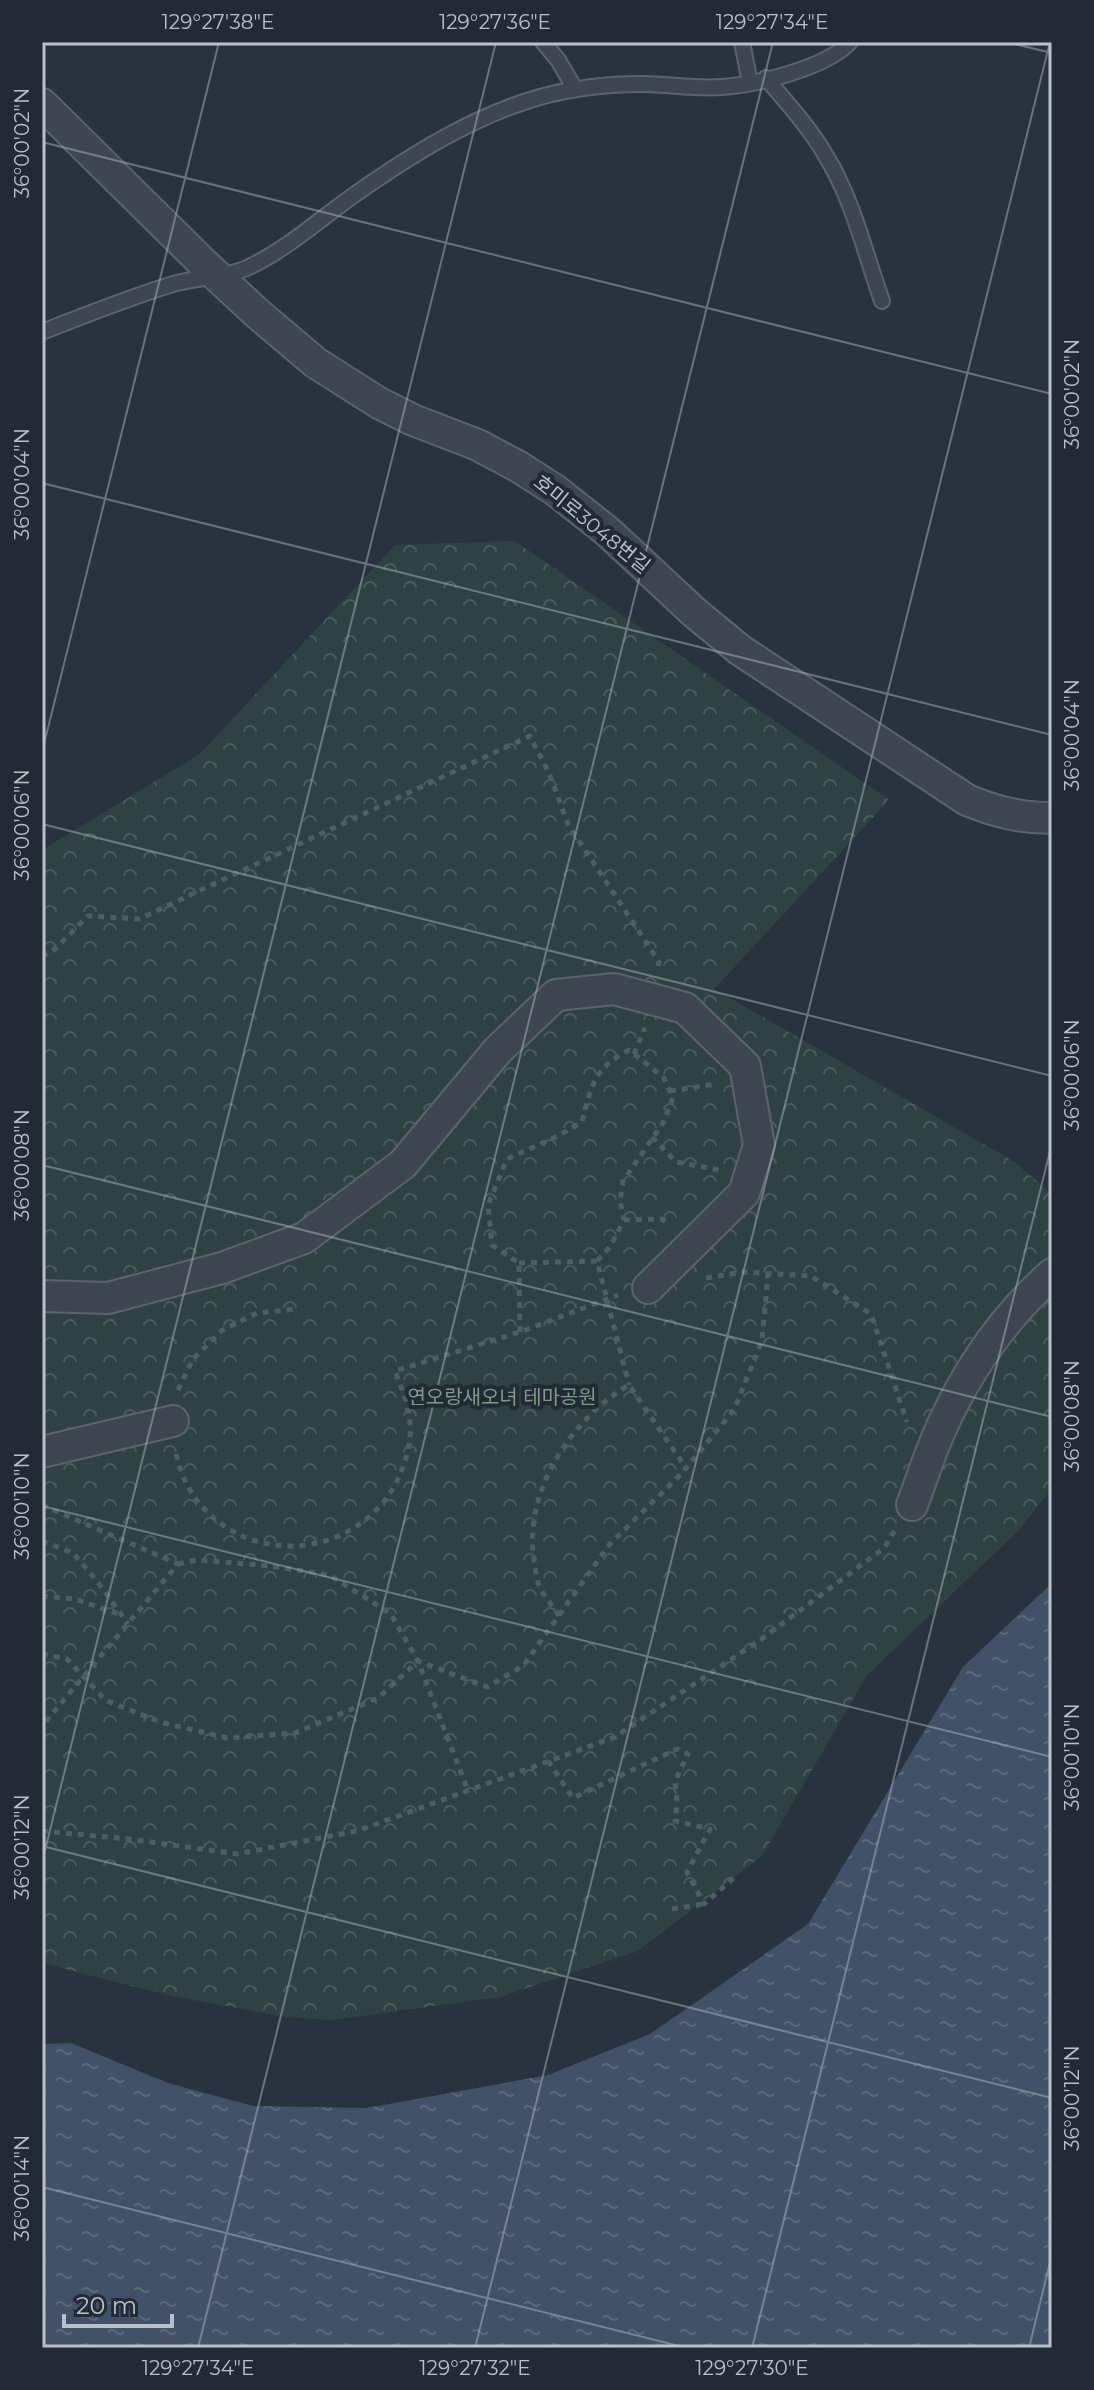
<svg xmlns="http://www.w3.org/2000/svg" width="1094" height="2390" viewBox="0 0 1094 2390" font-family="Montserrat,'Noto Sans KR',sans-serif">
<style>
.park{fill:url(#park-crowns)}
.water{fill:url(#water-ripples)}
.lines{fill:none;stroke-linecap:round;stroke-linejoin:round}
.lane-casing{stroke:#5b636d;stroke-width:18}
.street-casing{stroke:#5b636d;stroke-width:34}
.path{stroke:#4d5f61;stroke-width:5;stroke-dasharray:6 6;stroke-linecap:butt}
.lane{stroke:#3d4550;stroke-width:14}
.street{stroke:#3d4550;stroke-width:30}
.ticks{fill:none;stroke:#bac0ca;stroke-width:2;stroke-opacity:0.45}
.labels{text-anchor:middle;stroke-width:8;stroke-linejoin:round;paint-order:stroke}
.street-label{font-size:20px;fill:#bac0ca;stroke:#222a35}
.park-label{font-size:20px;fill:#7a9d83;stroke:#222a35}
.neatline{fill:none;stroke:#bac0ca;stroke-width:3}
.ticks-label{font-size:20px;text-anchor:middle;fill:#bac0ca}
</style>
<defs>
<pattern id="park-crowns" width="20" height="18" patternUnits="userSpaceOnUse" patternTransform="scale(2)"><rect width="20" height="18" fill="#2e4243"/><path d="M2 6a3 3 0 1 1 6 0M12 15a3 3 0 1 1 6 0" fill="none" stroke="#4a5c5d"/></pattern>
<pattern id="water-ripples" width="26" height="14" patternUnits="userSpaceOnUse" patternTransform="scale(2)"><rect width="26" height="14" fill="#415167"/><path d="M2 4q2-2 4 0t4 0M15 11q2-2 4 0t4 0" fill="none" stroke="#5a687b"/></pattern>
</defs>
<rect width="100%" height="100%" fill="#29333f"/>
<polygon class="park" points="515,541 889,800 714,989 1013,1161 1052,1194 1052,1488 1019,1530 867,1675 762,1856 638,1951 500,1997 332,2020 286,2017 167,1995 42,1963 42,850 200,754 395,545"/>
<polygon class="water" points="1052,1583 1052,2348 42,2348 42,2044 71,2043 168,2083 253,2106 367,2108 548,2075 650,2034 808,1924 963,1667"/>
<g class="lines">
<g class="lane-casing">
<g id="lane">
<polyline points="543,42 558,60 575,89"/>
<polyline points="742,42 750,83"/>
<path d="M766,78C787,103 810,128 826,156C853,200 865,253 882,301"/>
<path d="M42,332C85,315 128,298 173,284C197,277 226,278 249,267C287,249 320,219 354,195C411,155 473,116 540,97C573,88 608,84 642,84C668,84 695,89 721,87C756,85 826,68 850,42"/>
</g>
</g>
<g class="street-casing">
<g id="street">
<path d="M42,104L203,263L258,314L316,363L379,403L413,420L478,445L519,467L555,490L608,532L695,613L740,650L967,800C996,812 1021,818 1052,818"/>
<polyline points="42,1296 108,1298 222,1268 304,1238 403,1164 498,1050 556,995 614,989 685,1008 745,1066 759,1145 744,1193 648,1288"/>
<polyline points="42,1452 173,1421"/>
<path d="M912,1505C922,1478 931,1450 943,1424C969,1368 1006,1315 1052,1274"/>
</g>
</g>
<g class="path">
<polyline points="42,956 52,952 88,916 139,919 530,736 549,773 568,824 659,962 658,967"/>
<polyline points="634,1054 645,1028"/>
<polyline points="670,1091 716,1084"/>
<polyline points="652,1137 676,1162 720,1170"/>
<polyline points="624,1220 661,1219 670,1224"/>
<polyline points="519,1263 597,1261"/>
<polyline points="706,1278 743,1272 811,1276 871,1314 907,1422"/>
<path d="M520,1332L519,1263L492,1245L488,1205L507,1159L558,1136L582,1122C591,1086 594,1068 629,1050L664,1078L673,1098L663,1123L623,1181L620,1201L624,1220L610,1247L597,1261L629,1385"/>
<polyline points="178,1390 193,1359 221,1331 257,1313 297,1309"/>
<path d="M176,1454C200,1562 343,1579 396,1483C403,1469 409,1452 410,1436C412,1413 403,1392 395,1371L520,1332L618,1295"/>
<polyline points="42,1505 178,1564 42,1726"/>
<polyline points="42,1541 73,1553 97,1581 128,1624"/>
<polyline points="178,1564 197,1560 270,1566 329,1575 390,1613 418,1661 468,1791"/>
<polyline points="42,1596 75,1599 121,1615"/>
<path d="M559,1616C553,1606 543,1596 539,1585C536,1578 536,1568 534,1561C523,1492 571,1419 629,1385L686,1468"/>
<polyline points="42,1654 67,1659 105,1700 160,1722 227,1738 295,1733 378,1698 418,1661 487,1687 523,1666 609,1545 682,1473 734,1410 762,1341 768,1273"/>
<polyline points="548,1761 573,1798 677,1749 688,1754 675,1781 677,1803 675,1821 710,1829 687,1872 704,1904 736,1876"/>
<polyline points="42,1831 129,1839 237,1854 357,1831 615,1737 763,1638 884,1548 895,1530"/>
<polyline points="672,1909 704,1904"/>
</g>
<use href="#lane" class="lane"/>
<use href="#street" class="street"/>
</g>
<path class="ticks" d="M1006,42L1052,53M42,142L1052,394M42,483L1052,735M42,752L219,42M42,824L1052,1076M42,1165L1052,1417M42,1506L1052,1757M42,1846L1052,2098M42,1862L496,42M42,2187L687,2348M198,2348L773,42M475,2348L1050,42M752,2348L1052,1143M1029,2348L1052,2254"/>
<g class="labels">
<g class="street-label">
<text transform="translate(592 524) rotate(39)" y="7">호미로3048번길</text>
</g>
<g class="park-label">
<text x="502" y="1404">연오랑새오녀 테마공원</text>
</g>
</g>
<rect width="1094" height="2390" fill="none" stroke="#222a35" stroke-width="88"/>
<path d="M64 2314v12h108v-12" fill="none" stroke="#bac0ca" stroke-width="4"/>
<text x="76" y="2314" font-size="24" fill="#bac0ca" stroke="#222a35" stroke-width="6" paint-order="stroke">20 m</text>
<rect x="44" y="44" width="1006" height="2302" class="neatline"/>
<g class="ticks-label">
<text x="218" y="29">129°27'38"E</text>
<text x="495" y="29">129°27'36"E</text>
<text x="772" y="29">129°27'34"E</text>
<text transform="translate(22 143) rotate(-90)" y="7">36°00'02"N</text>
<text transform="translate(1072 394) rotate(-90)" y="7">36°00'02"N</text>
<text transform="translate(22 484) rotate(-90)" y="7">36°00'04"N</text>
<text transform="translate(1072 735) rotate(-90)" y="7">36°00'04"N</text>
<text transform="translate(22 825) rotate(-90)" y="7">36°00'06"N</text>
<text transform="translate(1072 1075) rotate(-90)" y="7">36°00'06"N</text>
<text transform="translate(22 1165) rotate(-90)" y="7">36°00'08"N</text>
<text transform="translate(1072 1416) rotate(-90)" y="7">36°00'08"N</text>
<text transform="translate(22 1506) rotate(-90)" y="7">36°00'10"N</text>
<text transform="translate(1072 1757) rotate(-90)" y="7">36°00'10"N</text>
<text transform="translate(22 1847) rotate(-90)" y="7">36°00'12"N</text>
<text transform="translate(1072 2098) rotate(-90)" y="7">36°00'12"N</text>
<text transform="translate(22 2188) rotate(-90)" y="7">36°00'14"N</text>
<text x="198" y="2375">129°27'34"E</text>
<text x="475" y="2375">129°27'32"E</text>
<text x="752" y="2375">129°27'30"E</text>
</g>
</svg>
